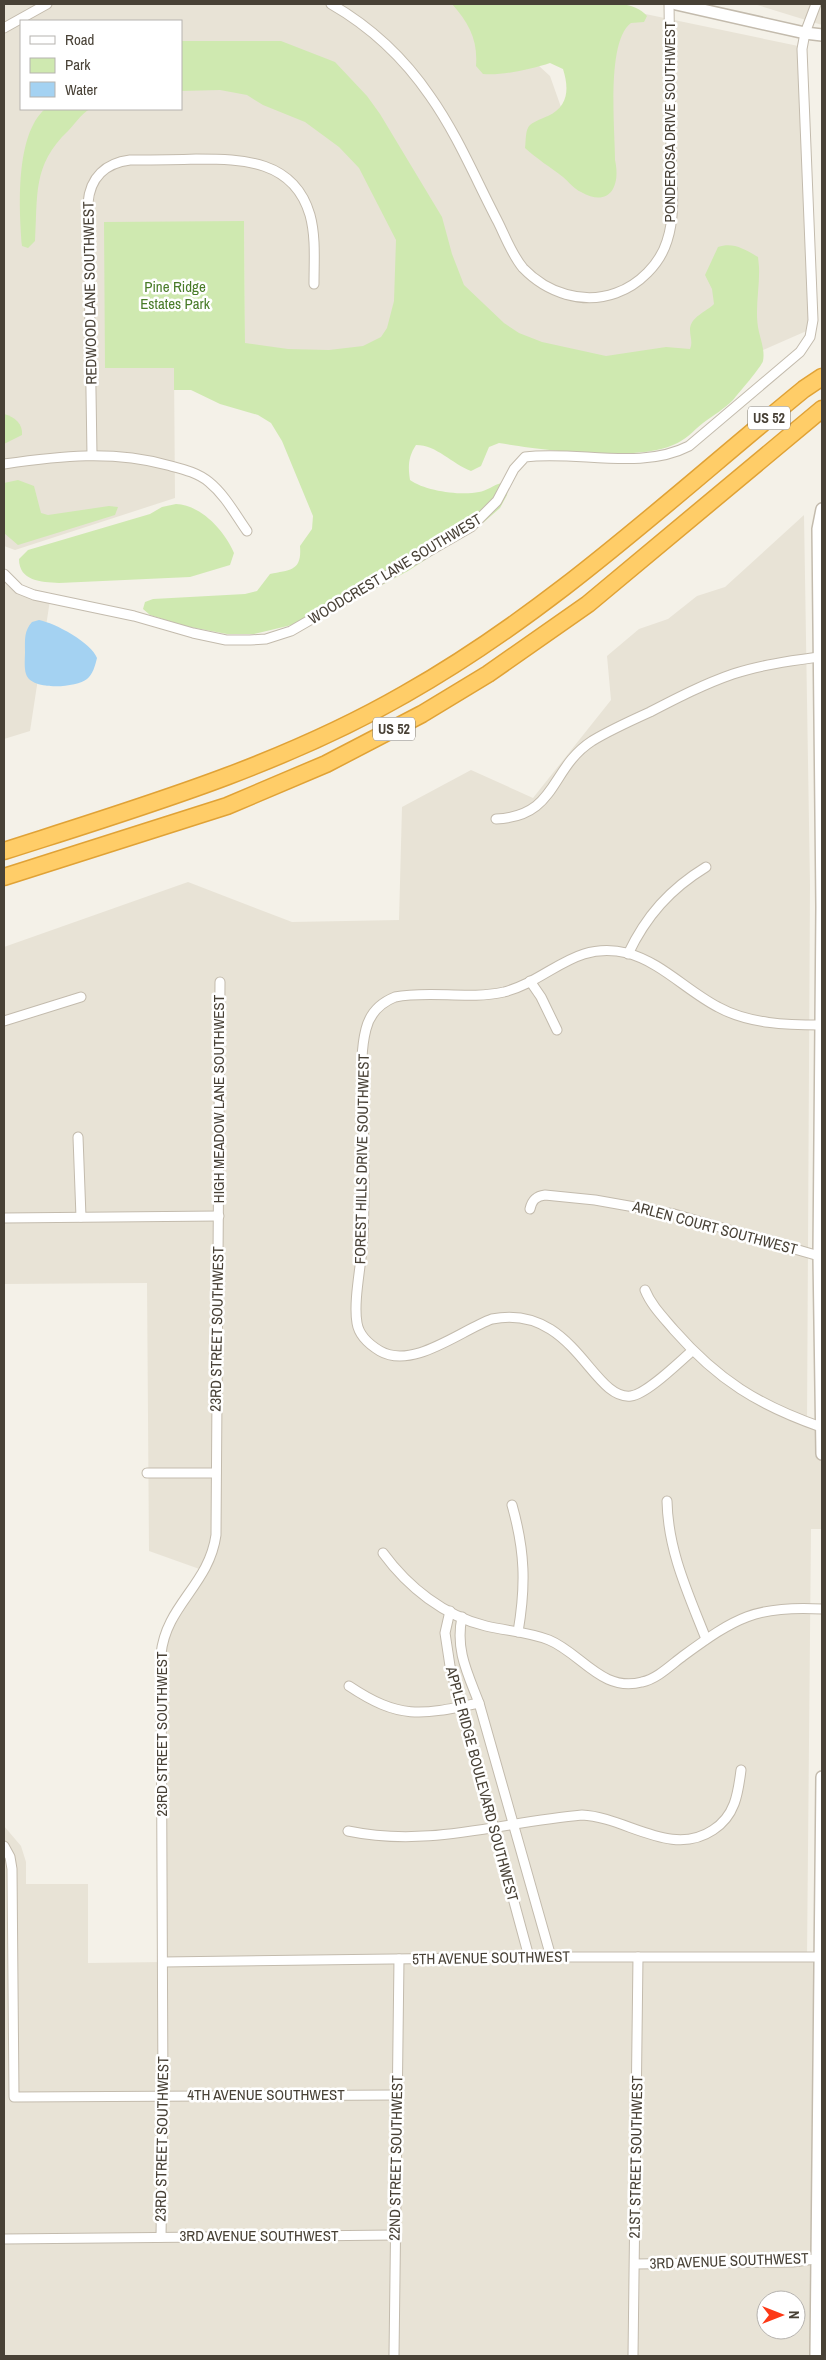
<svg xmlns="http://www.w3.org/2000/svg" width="826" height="2360" viewBox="0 0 826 2360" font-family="'Archivo Narrow',sans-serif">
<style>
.residential{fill:#e8e3d6;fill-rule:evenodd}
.green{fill:#cfe9b0}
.water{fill:#a4d2f2}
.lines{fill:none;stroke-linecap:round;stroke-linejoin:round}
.minor-casing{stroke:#c3bbad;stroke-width:11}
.tertiary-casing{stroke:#c3bbad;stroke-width:14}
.motorway-casing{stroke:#e0a236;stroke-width:19}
.minor{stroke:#fff;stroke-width:9}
.tertiary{stroke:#fff;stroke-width:11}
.motorway{stroke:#ffcd68;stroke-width:16}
.labels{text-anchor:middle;stroke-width:5;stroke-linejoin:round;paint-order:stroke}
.shield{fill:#fff;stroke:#7f7a72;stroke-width:1}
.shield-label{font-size:14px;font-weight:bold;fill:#484136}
.street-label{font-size:15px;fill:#484136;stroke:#fff}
.park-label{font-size:15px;fill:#487b28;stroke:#fff}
</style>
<rect width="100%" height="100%" fill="#f4f1e8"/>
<g class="residential">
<path d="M4,4H471L550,76L585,175L607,6L803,47L811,329L756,353L403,363L245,346L244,221L105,368H174L175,498L15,550L4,546ZM21,21H181V109H21Z"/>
<polygon points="754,4 822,4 822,25"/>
<path d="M804,515L810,885L807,1426L821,1427L822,1348V1529H811L807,1957H820L822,1777V2356H4V1826L21,1846L26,1862V1884H88V1963L163,1962L162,1641L205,1571L149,1551L147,1283L4,1284V947L188,882L292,922L399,920L402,807L471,770L533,798L611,700L607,656L639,629L668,619L697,596L725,587ZM766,2300H796V2330H766Z"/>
<polygon points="4,574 13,584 50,600 30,731 4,739"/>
</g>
<g class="green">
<path d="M452,4H622C632,6 640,8 647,16L644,22L631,23C606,41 615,129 615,160C621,187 609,208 581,192C574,189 569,182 563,177C550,167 537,159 525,148C526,140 525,130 530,125C535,121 543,118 548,116C569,106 569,88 563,69L550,63C532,69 501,76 483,74L476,66C478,40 469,23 452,4Z"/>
<path d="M181,41H281L335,62L367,96L380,114L442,217L452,254L464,285L504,323L519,333L542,342L606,356L666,347L690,349C693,342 690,337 690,330C690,317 706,312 714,304L712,289L705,275L718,247C733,242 744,249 758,257L759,267C760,288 754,311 759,332C761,341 765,351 763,361C762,366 738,394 733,400C724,409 714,415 703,423C693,431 686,440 673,445C636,462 540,450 499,443L489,447L481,466L471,471C452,464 437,445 416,445C408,457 408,467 410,480C425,491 461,496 479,492C486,491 494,485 501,483L508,488L507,495L500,508L484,522L408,571L321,618L254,634H227L185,626L150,615L143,609L145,602L153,599L245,594L257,591L270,574C291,570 302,571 300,546L312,529L313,516L282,441L271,423L258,415L220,404L191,390H174V368H105L104,222L244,221L245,343L288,349L329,350L363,346L381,337L387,328L394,301L396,240L359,168L339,147L305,122L263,105L247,95L220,90L181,91Z"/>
<path d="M45,109H90C81,114 75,124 68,131C32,165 38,196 35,241L28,248L22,246C19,209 15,135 45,109Z"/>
<path d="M4,414C15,417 23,424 22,435L4,444Z"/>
<polygon points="18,480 34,486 41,513 48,515 109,506 118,507 115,515 18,545 4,533 4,483"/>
<path d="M176,504C201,505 225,531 234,553L230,565L190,577L59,583C41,582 19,581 19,559L28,550L150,514L162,507Z"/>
</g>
<path class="water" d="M39,620C55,623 92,643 97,658C95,666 93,674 87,679C76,688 31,691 26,674C24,668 25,658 25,651C25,639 24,631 32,622Z"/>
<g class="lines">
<g class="minor-casing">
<g id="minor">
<path d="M331,4C371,27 404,58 430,96C457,134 476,180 498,222C505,236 512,255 523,268C547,293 583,305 616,293C639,285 660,264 667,241C676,214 672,183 671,155C670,104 670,54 669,4"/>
<polyline points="4,28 47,4"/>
<path d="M92,455L88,203C90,177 106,163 130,160C152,160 174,160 196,159C243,159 294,160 310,215C316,237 314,261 314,284"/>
<path d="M4,464C60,456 112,450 167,465C182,469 197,472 209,482C225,495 235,514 247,531"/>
<path d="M4,574L19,589L34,595L134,616L193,633L226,640H250L266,639L291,631L471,527L497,501L514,469L525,457C576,450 641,471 689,446L800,352L810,337L813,320L802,49L805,33L816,4"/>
<path d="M496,819C558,816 549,769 592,741C610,730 630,721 650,712C677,698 704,684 733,674C760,665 790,661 819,657"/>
<path d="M628,954C646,916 670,889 706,867"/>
<polyline points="530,981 541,997 557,1030"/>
<polyline points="4,1021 81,997"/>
<polyline points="78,1137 81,1217"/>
<path d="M530,1209C532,1200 536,1196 545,1195L595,1200L674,1214L819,1256"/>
<polyline points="4,1218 219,1216"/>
<path d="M645,1290C651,1305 663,1317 674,1330C718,1380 758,1405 821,1427"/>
<path d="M692,1351C679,1362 647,1394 631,1396C592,1401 574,1303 492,1319C461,1330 413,1370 380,1351C370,1345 359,1336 357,1323C353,1300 362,1262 363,1237C365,1195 364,1154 363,1112C363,1085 359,1056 366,1029C370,1013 380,1003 395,997C430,990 468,1000 504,992C550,980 574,940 627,953C661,962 687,991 718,1007C749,1024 787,1025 821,1025"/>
<polyline points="147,1473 216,1473"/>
<path d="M667,1501C668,1551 688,1593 706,1639"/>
<path d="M512,1505C525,1551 526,1585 518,1632"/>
<path d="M383,1553C408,1587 444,1616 486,1626C507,1631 529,1632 549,1640C581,1653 602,1693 642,1682C657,1679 671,1665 683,1656C735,1618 756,1605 822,1609"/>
<polyline points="450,1611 445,1633 450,1666 529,1957"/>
<path d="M462,1617C455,1650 468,1674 479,1703L551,1957"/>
<path d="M349,1686C400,1720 421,1715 479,1703"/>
<path d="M348,1831C430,1848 501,1822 582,1815C626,1817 671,1858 713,1830C735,1816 738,1794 741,1770"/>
<polyline points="4,1846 10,1857 12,1869 14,2097 397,2095"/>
<polyline points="163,1962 551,1957 820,1957"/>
<path d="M161,2237L163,2095L161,1654C166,1605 209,1585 216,1535L220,982"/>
<polyline points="4,2239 395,2235"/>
<polyline points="635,2264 793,2262 822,2258"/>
<polyline points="394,2356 399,1959"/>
<polyline points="633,2356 638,1957"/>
</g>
</g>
<g class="tertiary-casing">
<g id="tertiary">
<polyline points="676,4 805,33 822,35"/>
<polyline points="822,509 818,529 822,907 819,1256 822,1454"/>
<polyline points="816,2356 822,1777"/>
</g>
</g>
<g class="motorway-casing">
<g id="motorway">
<path d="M4,851C141,807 280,766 405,694C552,611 674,495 804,389L822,377"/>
<polyline points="4,877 227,806 326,764 422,714 488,674 588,604 822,409"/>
</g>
</g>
<use href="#minor" class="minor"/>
<use href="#tertiary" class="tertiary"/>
<use href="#motorway" class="motorway"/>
</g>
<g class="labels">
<g class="shield">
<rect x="748" y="406.5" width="42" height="23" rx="4"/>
<rect x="373" y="717.5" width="42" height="23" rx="4"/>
</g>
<g class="shield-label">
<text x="769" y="423">US 52</text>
<text x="394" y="734">US 52</text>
</g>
<g class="street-label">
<text transform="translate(670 122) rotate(-90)" y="5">PONDEROSA DRIVE SOUTHWEST</text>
<text transform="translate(90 293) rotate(-91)" y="5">REDWOOD LANE SOUTHWEST</text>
<text transform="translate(395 569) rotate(-31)" y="5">WOODCREST LANE SOUTHWEST</text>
<text transform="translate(219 1099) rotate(-90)" y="5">HIGH MEADOW LANE SOUTHWEST</text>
<text transform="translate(362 1159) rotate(-89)" y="5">FOREST HILLS DRIVE SOUTHWEST</text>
<text transform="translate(715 1228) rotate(15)" y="5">ARLEN COURT SOUTHWEST</text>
<text transform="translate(217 1329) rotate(-89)" y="5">23RD STREET SOUTHWEST</text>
<text transform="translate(162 1734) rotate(-90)" y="5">23RD STREET SOUTHWEST</text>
<text transform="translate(482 1784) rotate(75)" y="5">APPLE RIDGE BOULEVARD SOUTHWEST</text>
<text transform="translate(491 1958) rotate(-1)" y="5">5TH AVENUE SOUTHWEST</text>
<text x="266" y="2100">4TH AVENUE SOUTHWEST</text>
<text transform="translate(162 2139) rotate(-89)" y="5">23RD STREET SOUTHWEST</text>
<text transform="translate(636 2157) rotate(-89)" y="5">21ST STREET SOUTHWEST</text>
<text transform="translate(396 2158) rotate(-89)" y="5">22ND STREET SOUTHWEST</text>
<text x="259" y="2241">3RD AVENUE SOUTHWEST</text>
<text transform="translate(729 2261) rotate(-2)" y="5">3RD AVENUE SOUTHWEST</text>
</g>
<g class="park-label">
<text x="175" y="292">Pine Ridge<tspan x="175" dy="17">Estates Park</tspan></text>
</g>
</g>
<rect width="826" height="2360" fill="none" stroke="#484136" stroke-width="10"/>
<rect x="20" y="20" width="162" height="90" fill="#ffffff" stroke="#b6b3af"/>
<rect x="30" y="36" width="25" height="8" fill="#ffffff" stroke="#b6b3af"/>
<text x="65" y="45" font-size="15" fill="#484136">Road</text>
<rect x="30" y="58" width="25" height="15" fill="#cfe9b0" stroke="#b6b3af"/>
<text x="65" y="70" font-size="15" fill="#484136">Park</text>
<rect x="30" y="82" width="25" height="15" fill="#a4d2f2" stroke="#b6b3af"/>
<text x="65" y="95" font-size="15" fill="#484136">Water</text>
<g transform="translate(781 2315) rotate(90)"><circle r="24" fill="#ffffff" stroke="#b6b3af"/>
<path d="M0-4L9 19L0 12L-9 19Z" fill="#fd3916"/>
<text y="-8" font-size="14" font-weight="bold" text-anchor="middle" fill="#484136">N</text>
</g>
</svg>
